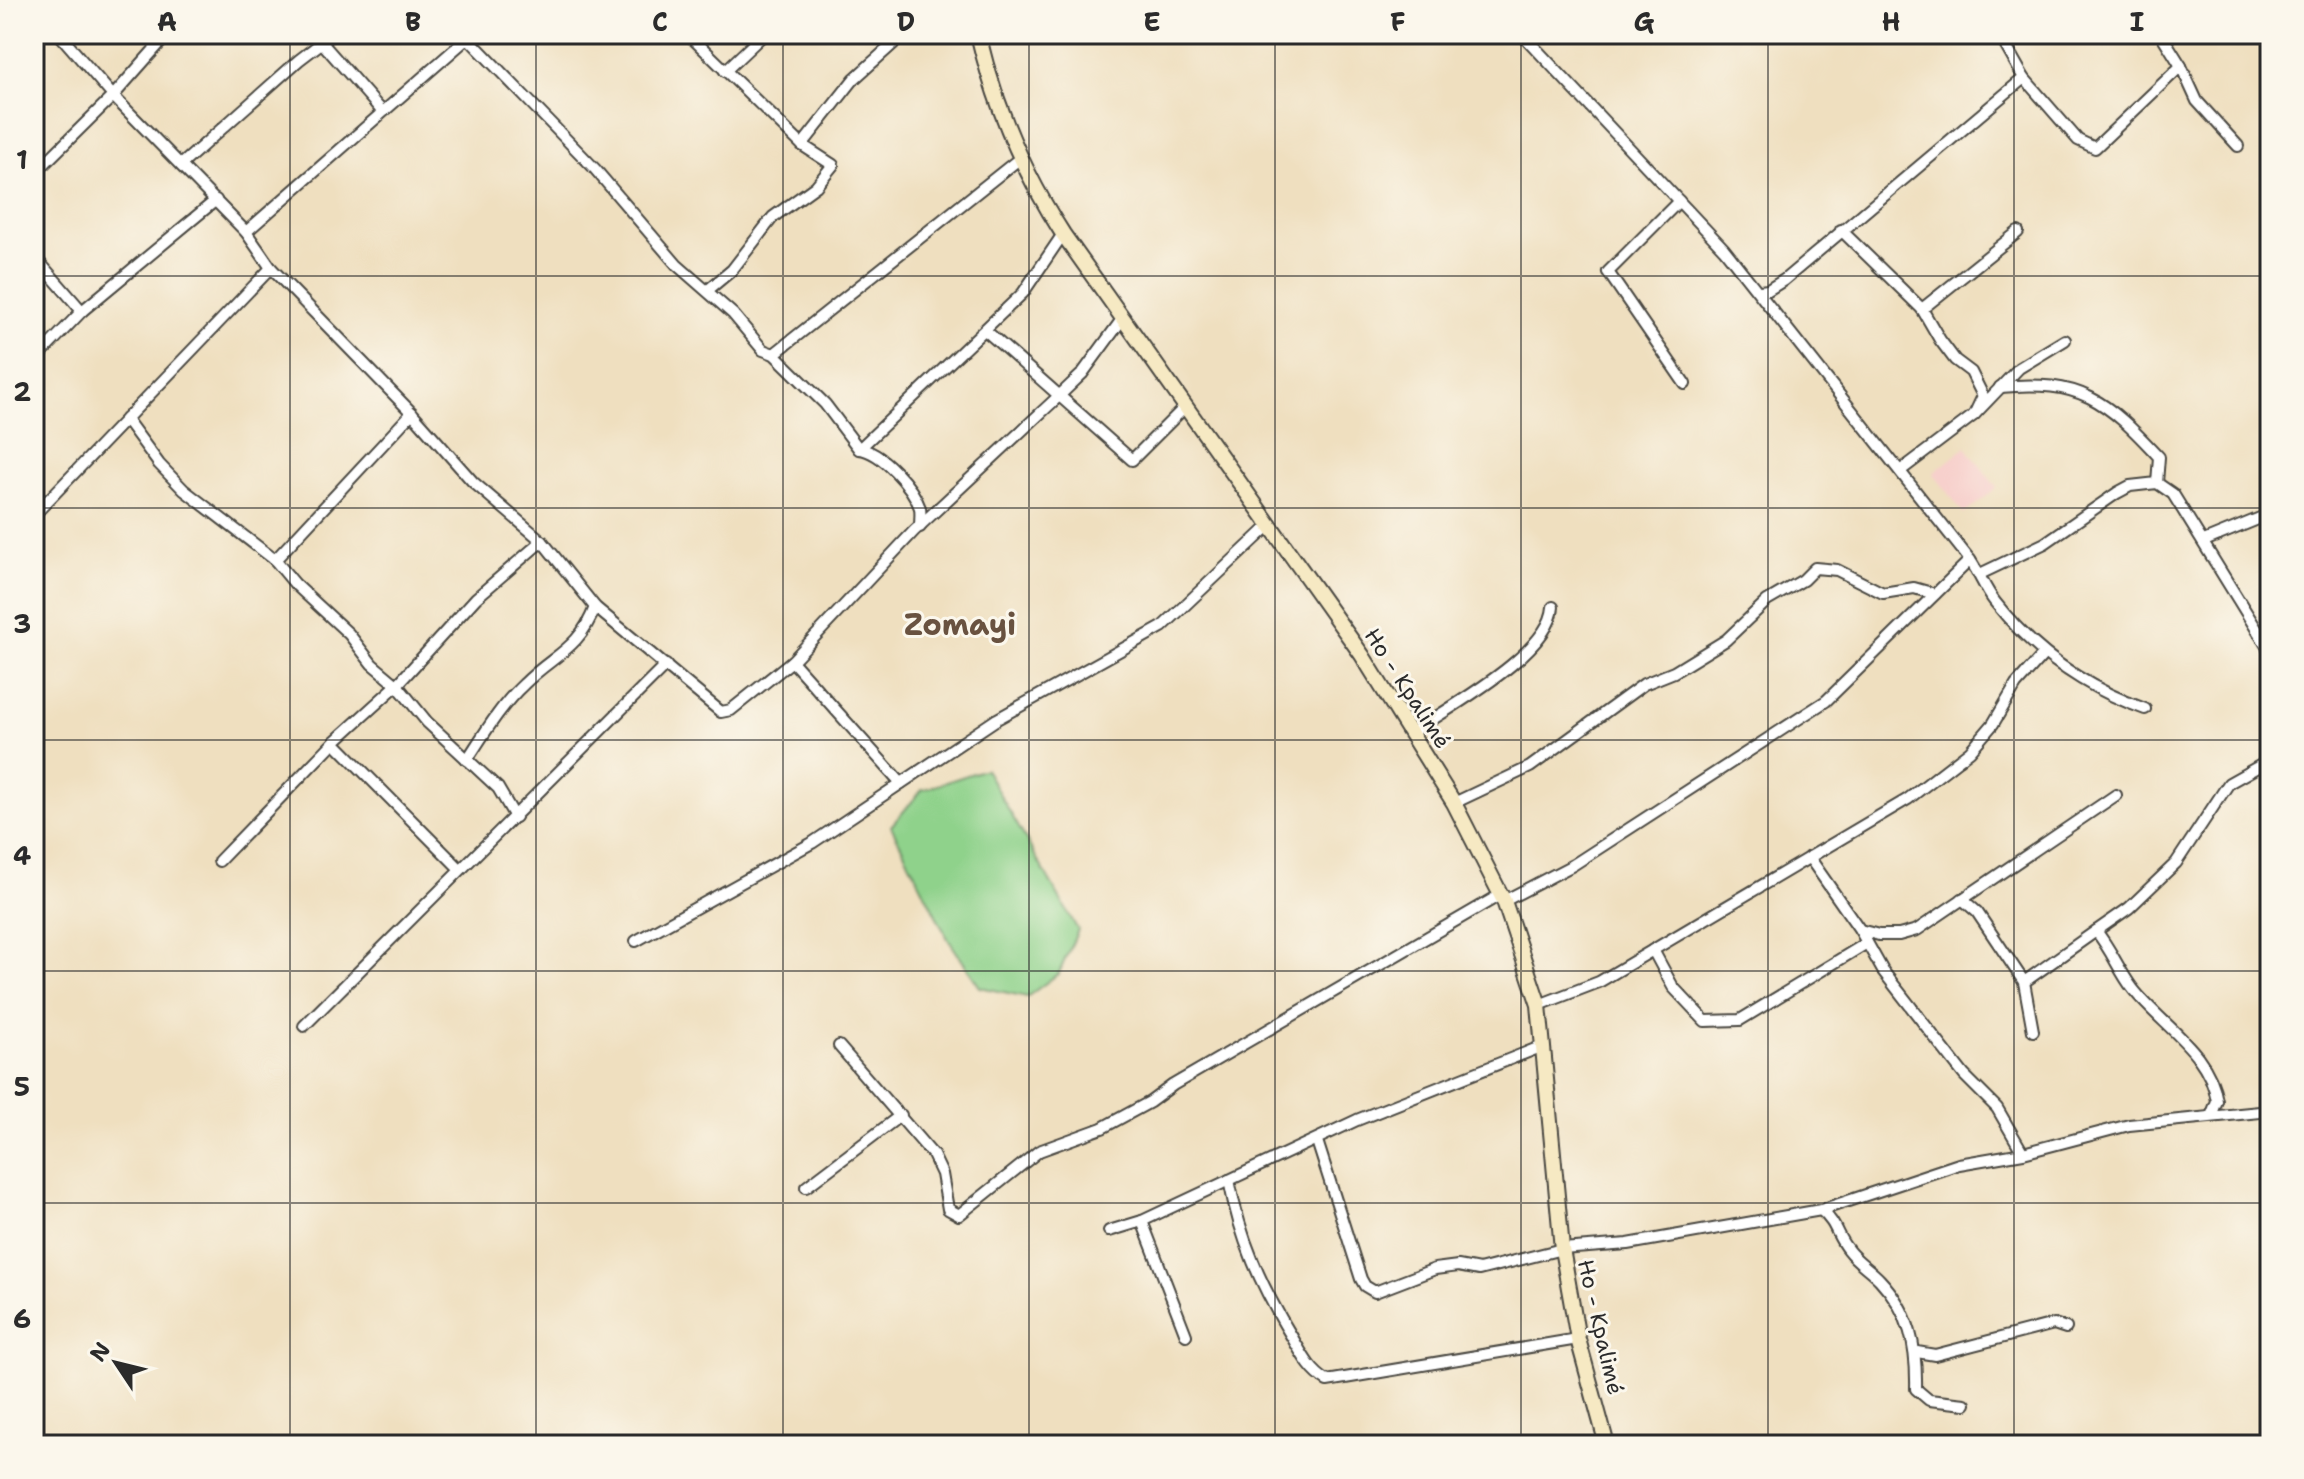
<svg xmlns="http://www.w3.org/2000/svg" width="2304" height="1479" viewBox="0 0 2304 1479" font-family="'Shantell Sans',sans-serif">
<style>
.built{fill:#f7d0cc}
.green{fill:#8fd28b;stroke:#5d7e5b;stroke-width:2}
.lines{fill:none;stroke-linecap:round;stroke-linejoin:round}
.minor-casing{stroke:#484641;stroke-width:14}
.secondary-casing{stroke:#484641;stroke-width:18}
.minor{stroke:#fff;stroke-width:10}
.secondary{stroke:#f6e9c3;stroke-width:14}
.grid{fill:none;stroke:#2b2b2b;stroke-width:2;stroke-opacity:0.55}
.labels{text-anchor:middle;stroke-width:6;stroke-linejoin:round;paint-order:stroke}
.street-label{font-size:22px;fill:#2b2b2b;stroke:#fbf7ec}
.district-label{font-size:30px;font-weight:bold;fill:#695240;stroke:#fbf7ec}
.neatline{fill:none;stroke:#2b2b2b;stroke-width:3}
.grid-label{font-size:26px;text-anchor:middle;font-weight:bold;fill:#2b2b2b}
</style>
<rect width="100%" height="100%" fill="#fbf7ec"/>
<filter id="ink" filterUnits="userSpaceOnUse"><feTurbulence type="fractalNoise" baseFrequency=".0125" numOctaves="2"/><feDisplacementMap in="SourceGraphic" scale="16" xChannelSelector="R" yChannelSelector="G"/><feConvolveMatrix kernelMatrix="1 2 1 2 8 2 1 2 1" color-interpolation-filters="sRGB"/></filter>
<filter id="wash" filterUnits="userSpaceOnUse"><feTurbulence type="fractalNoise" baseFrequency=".006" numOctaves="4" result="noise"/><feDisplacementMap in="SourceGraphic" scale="32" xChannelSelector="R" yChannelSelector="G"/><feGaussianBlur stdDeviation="1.8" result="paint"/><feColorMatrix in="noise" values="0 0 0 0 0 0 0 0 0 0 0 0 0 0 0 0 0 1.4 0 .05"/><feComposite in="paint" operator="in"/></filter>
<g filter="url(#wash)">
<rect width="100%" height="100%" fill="#efdfbf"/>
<polygon class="built" points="1966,447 1997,488 1964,514 1933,473"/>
<polygon class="green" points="985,769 1078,930 1059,973 1027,997 980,987 948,939 891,826 922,790"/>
</g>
<g filter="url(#ink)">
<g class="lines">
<g class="minor-casing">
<g id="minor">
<polyline points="59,34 113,96 246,232 271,268 412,413 473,482 542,541 595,607 721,712 731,710 792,661 914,531 1060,395 1082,374 1123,318"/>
<polyline points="688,34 802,145 833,165 816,186 773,217 732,270 708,290"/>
<path d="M1522,34L1724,249L1970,560C1979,573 1985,589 1995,602C2034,652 2086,688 2145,709"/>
<polyline points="1999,34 2024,78"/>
<polyline points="2161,34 2181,66"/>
<path d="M468,38L595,169L677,265L733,314L763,350L774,354L825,404L859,449C881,451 913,487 920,508C921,513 920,522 920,527"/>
<polyline points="323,44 381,110"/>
<polyline points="725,71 764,34"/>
<polyline points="802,145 854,79 904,34"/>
<polyline points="181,165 299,60 333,34"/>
<polyline points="34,174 113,96 168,34"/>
<polyline points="1679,201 1608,272 1685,384"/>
<polyline points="1841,230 1922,309 1940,340 1955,360 1971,372 1983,396 1974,415"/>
<polyline points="246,232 471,35"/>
<polyline points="34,256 82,311"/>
<polyline points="1760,291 1768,290 1784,280 2024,78 2078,140 2095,148 2181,66 2197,101 2238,146"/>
<polyline points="1922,309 2018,232"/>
<polyline points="985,330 1132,460 1185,407"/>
<polyline points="774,354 1019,159"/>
<polyline points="34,361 82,311 216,200"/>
<path d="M2000,387C2081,379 2106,400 2159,457L2157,483"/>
<polyline points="126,419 159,464 184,490 275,560 295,584 349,634 372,664 397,685 427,722 498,788 515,817"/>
<polyline points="859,449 1023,293 1063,234"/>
<polyline points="1900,471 1974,415 2019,368 2065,340"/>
<polyline points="34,515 271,268"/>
<polyline points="2204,541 2270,514"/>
<polyline points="275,560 412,413"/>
<polyline points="1980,574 2045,543 2117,493 2130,486 2157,483 2173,494 2270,651"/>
<polyline points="792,661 901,783"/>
<path d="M1413,732C1451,706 1550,653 1553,607"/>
<polyline points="334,742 460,869"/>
<path d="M467,760C484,734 501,705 524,684C554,654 579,650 595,607"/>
<polyline points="1454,803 1530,767 1644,684 1674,672 1726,640 1767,601 1803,580 1815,568 1837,570 1883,593 1914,588 1935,594"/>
<polyline points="1809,857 1860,930 1879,935 1899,935 1917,930 2116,795"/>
<polyline points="219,861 334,742 397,685 476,598 542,541"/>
<polyline points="1962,899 1977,912 2024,982 2033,1031"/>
<polyline points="1504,901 1573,865 1826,701 1970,560"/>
<polyline points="1860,930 1883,971 1964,1075 1997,1108 2023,1153"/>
<polyline points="2096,931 2129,908 2176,863 2229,783 2270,760"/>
<polyline points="636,941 812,843 997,719 1162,627 1270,525"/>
<polyline points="1653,950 1673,987 1705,1021 1740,1020 1867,943"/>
<path d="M2024,982L2096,931C2111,949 2119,971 2133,989C2162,1026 2210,1051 2217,1101L2211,1116"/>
<polyline points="1539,1005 1599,982 1908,799 1970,751 1993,724 2016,685 2043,655"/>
<polyline points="304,1026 666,665"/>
<polyline points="839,1046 933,1155 942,1174 948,1209 959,1215 1039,1151 1102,1128 1150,1102 1173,1085 1500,895"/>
<polyline points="1317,1141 1361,1279 1365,1286 1375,1292 1435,1269 1458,1266 1479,1270 1562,1249 1628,1244 1821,1210 1959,1164 2023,1153 2129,1125 2270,1111"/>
<path d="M1229,1180C1240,1239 1261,1286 1292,1337C1302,1354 1310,1371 1327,1381L1578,1339"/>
<polyline points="806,1187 901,1115"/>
<path d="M1821,1210C1838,1225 1835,1234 1848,1250C1857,1262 1870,1269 1880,1280C1910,1312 1917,1347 1916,1389L1929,1400L1965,1404"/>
<polyline points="1142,1221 1186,1335"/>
<polyline points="1109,1231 1142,1221 1357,1120 1543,1046"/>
<polyline points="1917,1352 1935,1355 2054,1324 2066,1328"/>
</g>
</g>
<g class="secondary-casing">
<path id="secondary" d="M978,34C995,106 1023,172 1063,234L1362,655L1454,803L1504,901L1539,1005L1562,1249L1578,1339L1607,1445"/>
</g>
<use href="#minor" class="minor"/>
<use href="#secondary" class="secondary"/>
</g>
</g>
<path class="grid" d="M290,34V1445M536,34V1445M783,34V1445M1029,34V1445M1275,34V1445M1521,34V1445M1768,34V1445M2014,34V1445M34,276H2270M34,508H2270M34,740H2270M34,971H2270M34,1203H2270"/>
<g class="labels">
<g class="street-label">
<text transform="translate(1408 688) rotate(57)" y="8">Ho - Kpalimé</text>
<text transform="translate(1601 1327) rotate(77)" y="8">Ho - Kpalimé</text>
</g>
<g class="district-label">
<text x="960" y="635">Zomayi</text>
</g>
</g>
<rect width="2304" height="1479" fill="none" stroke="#fbf7ec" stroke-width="88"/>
<g transform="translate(116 1363) rotate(305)" stroke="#fbf7ec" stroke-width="6" paint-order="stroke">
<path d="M0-6L14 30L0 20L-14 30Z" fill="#2b2b2b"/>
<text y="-12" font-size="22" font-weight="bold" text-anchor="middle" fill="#2b2b2b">N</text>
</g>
<rect x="44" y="44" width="2216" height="1391" class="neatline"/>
<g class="grid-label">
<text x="167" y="31">A</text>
<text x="413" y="31">B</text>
<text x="660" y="31">C</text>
<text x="906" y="31">D</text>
<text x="1152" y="31">E</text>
<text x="1398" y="31">F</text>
<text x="1644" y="31">G</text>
<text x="1891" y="31">H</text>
<text x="2137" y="31">I</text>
<text x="22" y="169">1</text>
<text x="22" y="401">2</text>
<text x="22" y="633">3</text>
<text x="22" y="865">4</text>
<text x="22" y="1096">5</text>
<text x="22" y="1328">6</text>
</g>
</svg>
